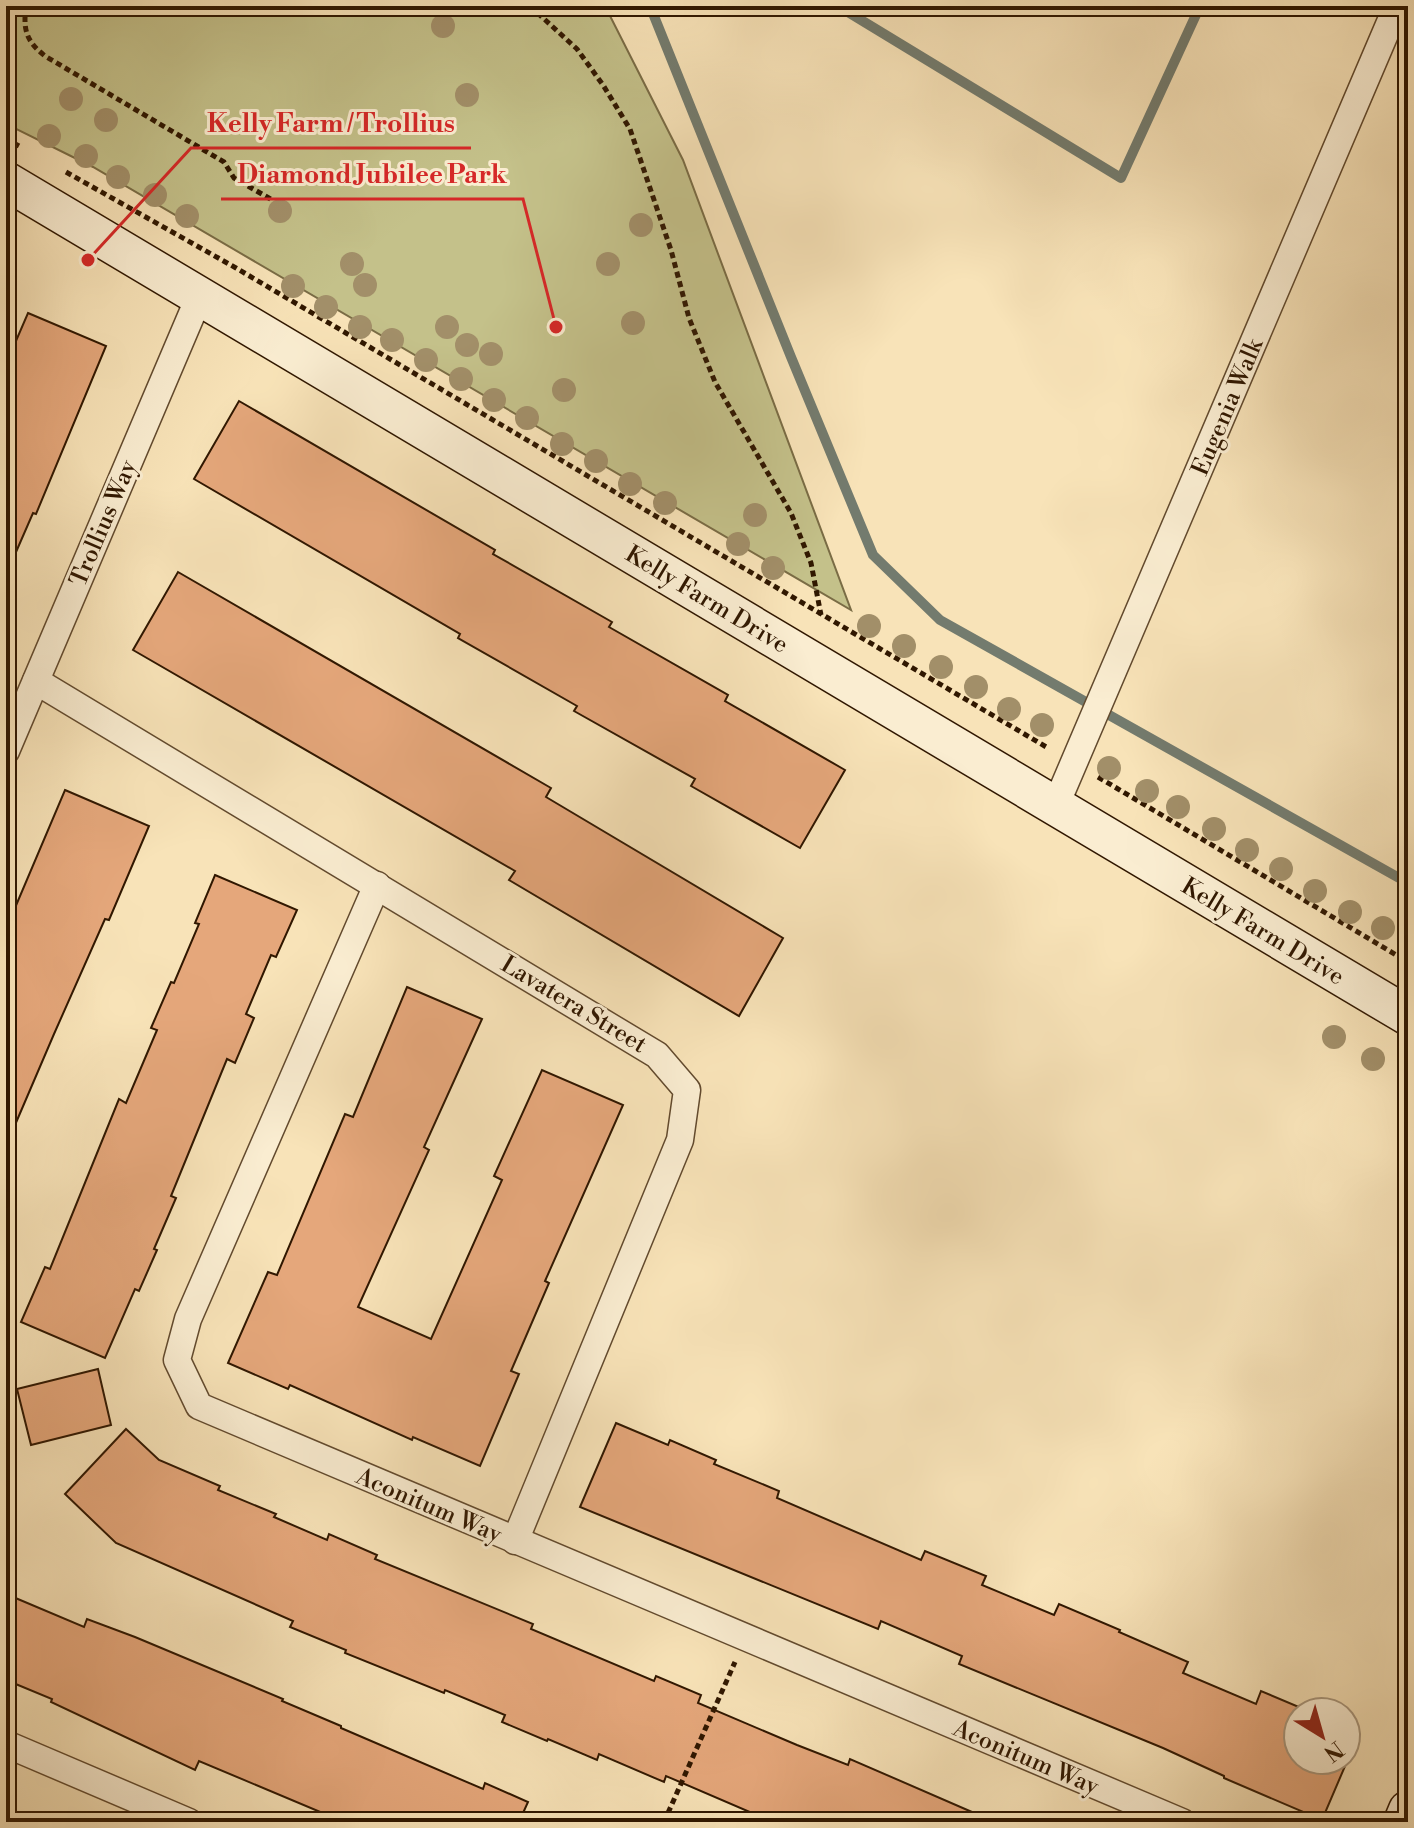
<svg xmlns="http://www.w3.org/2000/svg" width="1414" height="1828" viewBox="0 0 1414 1828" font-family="'Libre Bodoni',serif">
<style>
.green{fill:#c4c18a;stroke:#7a6c45;stroke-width:2}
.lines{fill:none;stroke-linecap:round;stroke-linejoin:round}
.stream{stroke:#737b6e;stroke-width:10}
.building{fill:#e5a77b;stroke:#301700;stroke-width:2}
.street-casing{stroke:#624a2e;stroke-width:29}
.secondary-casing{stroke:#301700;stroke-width:41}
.path{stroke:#301700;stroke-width:5;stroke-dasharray:6 4;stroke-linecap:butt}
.street{stroke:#faedd1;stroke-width:26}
.secondary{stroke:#faedd1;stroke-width:38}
.tree{fill:#a28f69}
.labels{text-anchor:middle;stroke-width:6;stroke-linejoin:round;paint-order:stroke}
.street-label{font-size:24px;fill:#301700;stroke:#faedd1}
.leader{fill:none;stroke:#d62828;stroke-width:3}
.callout-dot{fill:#d62828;stroke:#faedd1;stroke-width:3}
.callout-label{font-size:26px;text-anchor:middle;font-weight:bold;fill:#d62828;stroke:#faedd1;stroke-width:6;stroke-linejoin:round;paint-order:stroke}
</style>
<rect width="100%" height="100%" fill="#f8e3b8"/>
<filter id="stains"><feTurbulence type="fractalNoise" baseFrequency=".0025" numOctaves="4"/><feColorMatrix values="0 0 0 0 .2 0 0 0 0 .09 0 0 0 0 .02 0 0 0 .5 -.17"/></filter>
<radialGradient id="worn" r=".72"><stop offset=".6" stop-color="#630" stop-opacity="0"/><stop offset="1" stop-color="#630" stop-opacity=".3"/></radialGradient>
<polygon class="green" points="6,6 605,6 683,160 851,610 93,167 6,124"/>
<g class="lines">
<g class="stream">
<polyline points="650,6 791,357 873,555 940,620 1408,883"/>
<polyline points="838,6 1121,178 1200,6"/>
</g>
</g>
<g class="building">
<polygon points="28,313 106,346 36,514 33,513 6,575 6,364"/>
<polygon points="239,401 495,550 493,554 612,622 609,627 728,695 725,701 845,770 800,848 691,786 695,779 574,711 577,706 458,638 460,634 194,479"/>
<polygon points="178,572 551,788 546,797 783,938 739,1016 509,880 515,871 133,650"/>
<polygon points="65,790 149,826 109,920 105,919 54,1034 6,1146 6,929"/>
<polygon points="215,875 297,910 276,957 271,955 246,1014 254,1018 235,1063 227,1059 171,1196 176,1198 154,1249 157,1250 139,1291 135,1289 105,1358 21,1322 45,1267 50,1269 119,1099 126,1103 157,1030 151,1028 171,982 174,983 199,924 195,923"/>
<polygon points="407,987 482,1019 424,1147 429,1150 358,1307 431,1339 502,1180 494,1176 542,1070 623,1105 545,1281 549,1283 511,1371 519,1374 480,1466 413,1437 412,1440 290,1385 288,1389 228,1363 268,1272 277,1275 345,1114 353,1117"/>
<polygon points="98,1369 111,1425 31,1445 17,1389"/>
<polygon points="616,1423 668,1445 670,1440 716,1460 714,1464 779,1491 777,1498 921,1560 925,1551 986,1576 982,1585 1054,1615 1059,1604 1120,1630 1119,1632 1188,1662 1183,1673 1256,1704 1261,1691 1306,1710 1305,1712 1298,1712 1298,1760 1346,1760 1346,1733 1357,1738 1322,1820 1224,1778 1224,1776 1163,1748 959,1664 962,1656 881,1621 878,1629 580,1507"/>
<polygon points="126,1429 159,1460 220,1486 218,1490 276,1514 274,1517 327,1540 329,1534 377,1555 375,1559 533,1624 531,1629 654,1681 656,1676 701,1695 698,1703 797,1745 848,1765 850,1759 995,1822 773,1822 666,1776 664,1782 599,1754 597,1760 548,1739 547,1741 502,1722 505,1715 445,1690 444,1693 345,1653 346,1650 290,1627 293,1621 116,1543 65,1494"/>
<polygon points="6,1594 84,1627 87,1619 135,1637 283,1699 282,1701 341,1726 341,1728 483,1789 485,1783 528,1802 519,1822 344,1822 199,1761 195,1770 51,1702 52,1699 6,1680"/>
</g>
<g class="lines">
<g class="street-casing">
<g id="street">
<polyline points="36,681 657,1055 687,1090 680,1140 515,1541"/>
<polyline points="6,751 200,295"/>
<polyline points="1055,807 1397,6"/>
<polyline points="377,885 188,1319 177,1360 199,1406 1182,1822"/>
<polyline points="6,1744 189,1822"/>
</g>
</g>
<g class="secondary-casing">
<g id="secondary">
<polyline points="6,181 1408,1016"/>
<polyline points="1403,1822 1408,1810"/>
</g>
</g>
<g class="path">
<path d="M26,6C23,30 26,41 45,56L224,162L234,178L274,201"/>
<polyline points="530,6 577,49 603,85 630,129 671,250 689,318 715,382 791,513 811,563 821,615"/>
<polyline points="6,139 19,146"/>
<polyline points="66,172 236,268 1048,748"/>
<polyline points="1098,777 1408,962"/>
<polyline points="664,1822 735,1662"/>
</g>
<use href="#street" class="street"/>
<use href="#secondary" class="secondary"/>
</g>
<g class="tree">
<circle cx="443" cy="26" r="12"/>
<circle cx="467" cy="95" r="12"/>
<circle cx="71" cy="99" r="12"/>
<circle cx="106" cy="120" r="12"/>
<circle cx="49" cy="136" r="12"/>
<circle cx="86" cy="156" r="12"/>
<circle cx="118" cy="177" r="12"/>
<circle cx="155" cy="195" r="12"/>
<circle cx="280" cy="211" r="12"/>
<circle cx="187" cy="216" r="12"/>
<circle cx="641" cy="225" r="12"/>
<circle cx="352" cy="264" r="12"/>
<circle cx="608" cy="264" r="12"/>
<circle cx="365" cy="285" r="12"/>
<circle cx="293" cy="286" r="12"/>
<circle cx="326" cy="307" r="12"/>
<circle cx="633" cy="323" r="12"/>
<circle cx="360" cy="327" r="12"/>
<circle cx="447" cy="327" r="12"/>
<circle cx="392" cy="340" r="12"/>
<circle cx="467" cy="345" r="12"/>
<circle cx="491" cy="354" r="12"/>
<circle cx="426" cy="360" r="12"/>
<circle cx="461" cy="379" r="12"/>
<circle cx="564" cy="390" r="12"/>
<circle cx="494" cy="400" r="12"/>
<circle cx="527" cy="418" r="12"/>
<circle cx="562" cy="444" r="12"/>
<circle cx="596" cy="461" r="12"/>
<circle cx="630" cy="484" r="12"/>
<circle cx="665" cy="503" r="12"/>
<circle cx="755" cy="515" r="12"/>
<circle cx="738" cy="544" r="12"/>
<circle cx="773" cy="568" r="12"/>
<circle cx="869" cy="626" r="12"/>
<circle cx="904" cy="646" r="12"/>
<circle cx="941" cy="667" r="12"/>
<circle cx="976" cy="687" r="12"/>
<circle cx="1009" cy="709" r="12"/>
<circle cx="1042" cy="725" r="12"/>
<circle cx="1109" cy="768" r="12"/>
<circle cx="1147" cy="791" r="12"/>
<circle cx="1178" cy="807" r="12"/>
<circle cx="1214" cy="829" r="12"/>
<circle cx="1247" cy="850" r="12"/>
<circle cx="1281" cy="869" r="12"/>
<circle cx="1315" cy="891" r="12"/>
<circle cx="1350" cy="912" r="12"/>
<circle cx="1383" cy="928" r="12"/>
<circle cx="1334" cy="1037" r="12"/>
<circle cx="1373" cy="1059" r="12"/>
</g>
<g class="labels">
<g class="street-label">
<text transform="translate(1227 407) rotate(-67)" y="8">Eugenia Walk</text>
<text transform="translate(103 523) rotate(-67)" y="8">Trollius Way</text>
<text transform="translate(707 599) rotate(31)" y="8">Kelly Farm Drive</text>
<text transform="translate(1263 931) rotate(31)" y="8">Kelly Farm Drive</text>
<text transform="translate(574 1004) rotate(31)" y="8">Lavatera Street</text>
<text transform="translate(429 1505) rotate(23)" y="8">Aconitum Way</text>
<text transform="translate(1026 1757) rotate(23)" y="8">Aconitum Way</text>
</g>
</g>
<path class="leader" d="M88 260L191 148H471M556 327L523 199H221"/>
<g class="callout-dot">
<circle cx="88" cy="260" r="8"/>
<circle cx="556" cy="327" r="8"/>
</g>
<g class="callout-label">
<text x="331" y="132">Kelly Farm / Trollius</text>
<text x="372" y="183">Diamond Jubilee Park</text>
</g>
<rect width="1414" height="1828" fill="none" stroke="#f8e3b8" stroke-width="32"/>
<rect x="8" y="8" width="1398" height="1812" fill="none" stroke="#301700" stroke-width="4"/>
<rect x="16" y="16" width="1382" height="1796" fill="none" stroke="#301700" stroke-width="2"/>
<g transform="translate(1322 1736) rotate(143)"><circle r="38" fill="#faedd1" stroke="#a9977d" stroke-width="2"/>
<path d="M0-6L14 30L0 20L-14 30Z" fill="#8f2418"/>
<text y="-12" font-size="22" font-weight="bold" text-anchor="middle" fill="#301700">N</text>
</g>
<rect width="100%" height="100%" filter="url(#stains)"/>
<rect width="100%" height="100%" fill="url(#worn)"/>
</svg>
